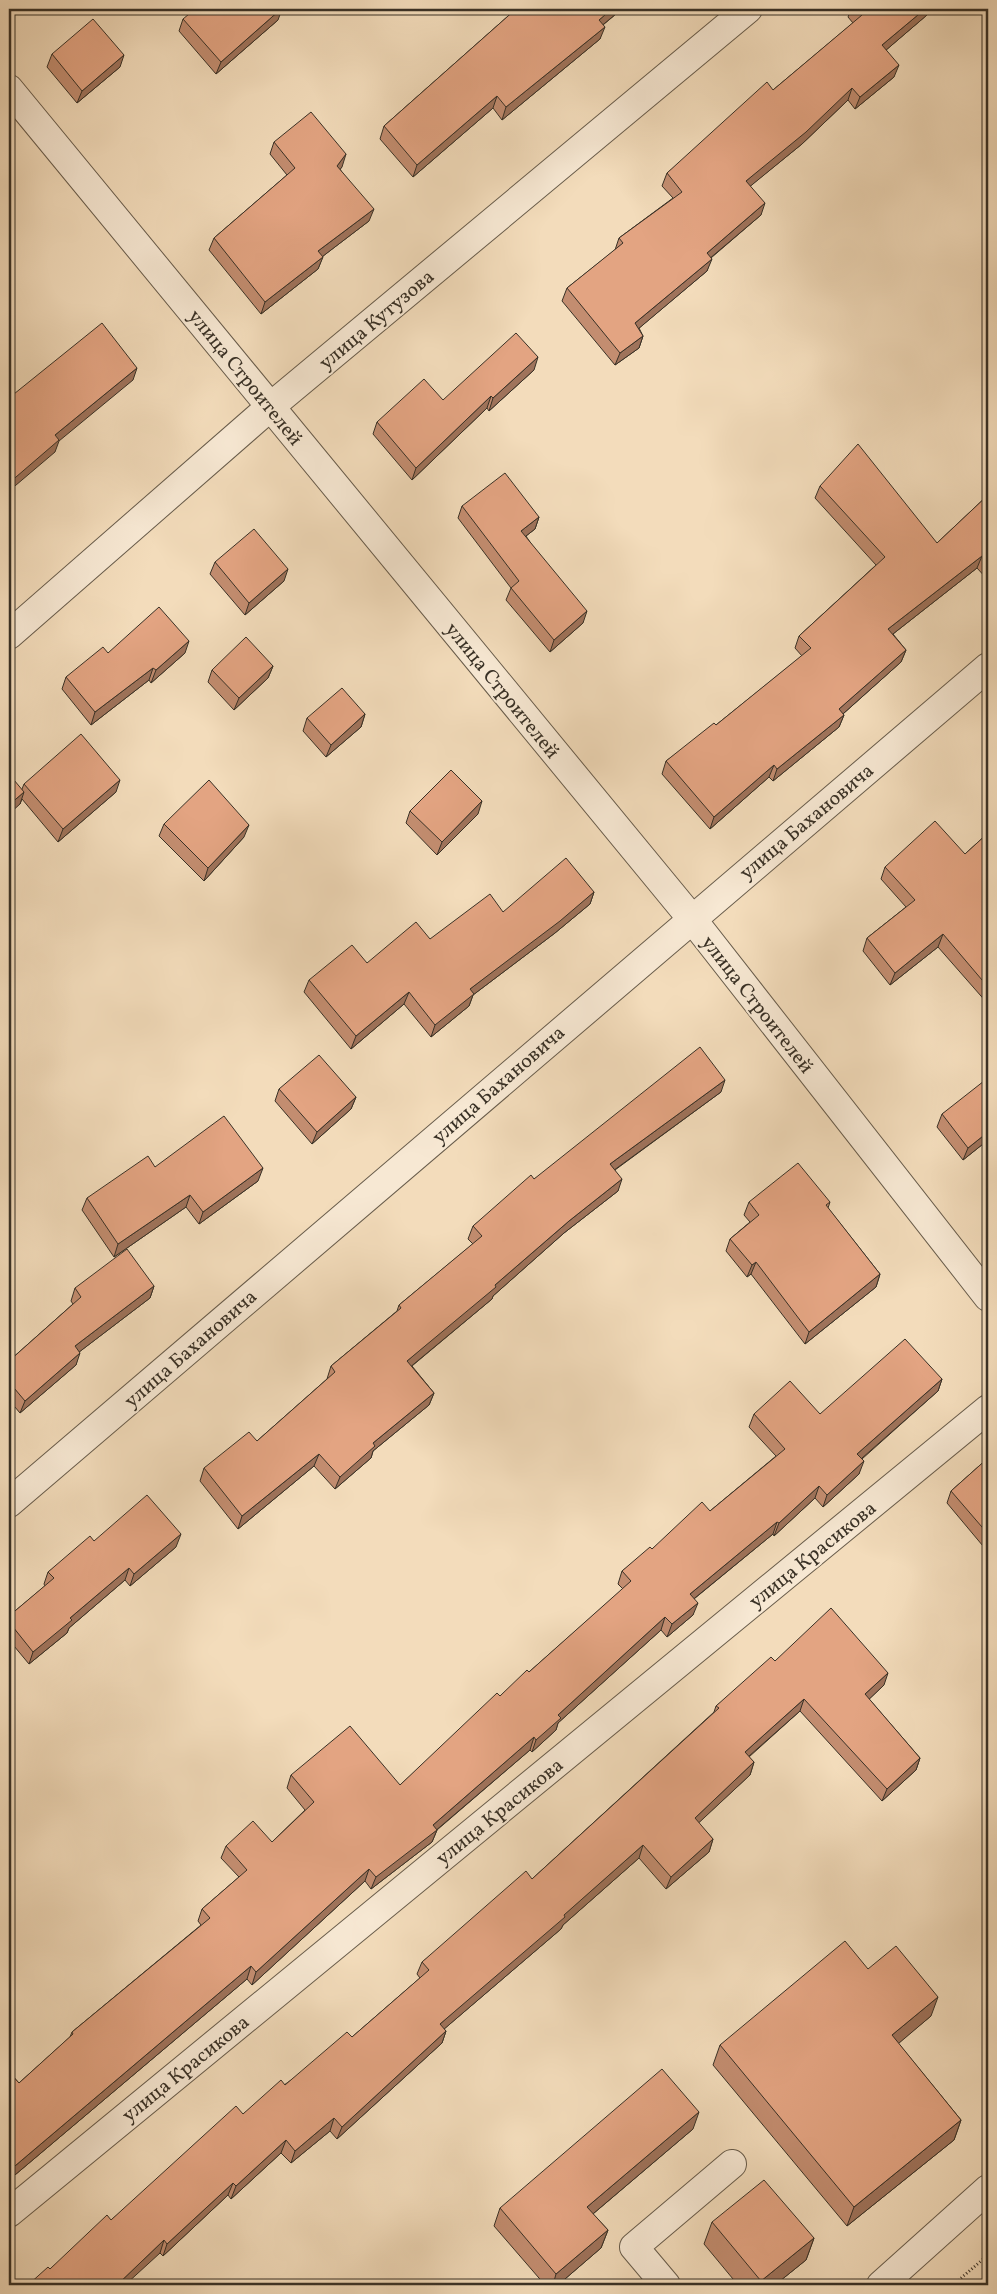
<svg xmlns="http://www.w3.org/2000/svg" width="997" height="2294" viewBox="0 0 997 2294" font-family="Vollkorn,serif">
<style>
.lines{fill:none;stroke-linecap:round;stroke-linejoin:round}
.minor-casing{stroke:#685c4b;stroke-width:30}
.path{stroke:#393126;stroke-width:3;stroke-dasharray:1 2.5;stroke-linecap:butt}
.minor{stroke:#f7e8d3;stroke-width:28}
.wall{fill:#c38d70;stroke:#393126}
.shaded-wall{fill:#9f735b;stroke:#393126}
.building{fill:#e3a482;stroke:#393126}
.labels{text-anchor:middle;stroke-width:4;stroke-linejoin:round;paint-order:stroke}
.street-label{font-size:20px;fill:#393126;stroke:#f7e8d3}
</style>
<rect width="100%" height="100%" fill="#f3dcbb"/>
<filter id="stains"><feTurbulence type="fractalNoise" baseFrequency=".004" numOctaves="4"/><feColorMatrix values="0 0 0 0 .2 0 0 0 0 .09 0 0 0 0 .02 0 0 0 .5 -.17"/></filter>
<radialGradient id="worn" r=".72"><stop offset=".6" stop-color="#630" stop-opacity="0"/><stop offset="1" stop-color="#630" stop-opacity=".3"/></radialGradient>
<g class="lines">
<g class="minor-casing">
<g id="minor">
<polyline points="9,89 692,919 988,1297"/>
<polyline points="9,635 270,407 748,9"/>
<polyline points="9,1503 988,667"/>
<polyline points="9,2213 988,1409"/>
<polyline points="666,2285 634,2247 732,2164"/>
<polyline points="881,2285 988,2189"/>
</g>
</g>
<polyline class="path" points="953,2285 988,2255"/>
<use href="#minor" class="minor"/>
</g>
<g class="wall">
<polygon points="516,9 622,9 603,25 600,39 502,120 493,108 413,177 380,139 384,126"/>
<polygon points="851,9 930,9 927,15 886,50 894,77 855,109 848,100 802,144 750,186 761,215 711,258 707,271 639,328 643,336 639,348 615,365 562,301 567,288 615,250 619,238 673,198 662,186 667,173 773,90 853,23 848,17"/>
<polygon points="183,19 278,20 216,74 179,31"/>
<polygon points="52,54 120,67 77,103 47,67"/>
<polygon points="274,142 342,167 340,169 369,221 323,256 318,269 261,314 209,250 214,238 287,175 270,154"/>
<polygon points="534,370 489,411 487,408 412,480 373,434 377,422"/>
<polygon points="820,486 937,543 988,495 988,580 977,568 893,634 906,650 901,662 843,714 844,715 839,727 773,781 769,777 710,829 662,774 666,761 716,725 802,656 795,648 799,636 876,565 815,498"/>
<polygon points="462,506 539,517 535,529 526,536 583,623 550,652 506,600 511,588 458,518"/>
<polygon points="215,562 284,581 245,615 210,574"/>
<polygon points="108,653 185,653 151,683 149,680 91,725 62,689 66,677"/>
<polygon points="273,666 268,678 234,710 208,682 212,670"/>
<polygon points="365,714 361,727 326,757 303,731 307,718"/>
<polygon points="24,784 116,792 58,842 22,799 20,804 22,789"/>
<polygon points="410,811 478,814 437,855 406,823"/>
<polygon points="164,824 244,837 204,881 159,836"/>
<polygon points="988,833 988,1004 938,947 890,985 863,951 867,938 906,907 881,879 885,867 965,854"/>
<polygon points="594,892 590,904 555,933 473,995 469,1006 431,1037 404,1004 351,1049 304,992 309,980 367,963 503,912"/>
<polygon points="988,1087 988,1140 963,1160 937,1127 942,1114"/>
<polygon points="279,1089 356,1097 351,1109 312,1144 275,1101"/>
<polygon points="721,1092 615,1170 618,1191 564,1233 493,1296 492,1299 412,1366 434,1393 429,1405 373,1451 371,1458 335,1489 314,1466 238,1529 200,1481 204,1468 257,1441 327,1379 331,1366 397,1311 399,1305 473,1244 468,1239 473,1226 534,1179"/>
<polygon points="155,1167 258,1181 199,1224 186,1207 114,1257 82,1210 87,1198"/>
<polygon points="749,1202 830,1202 828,1208 880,1274 876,1287 805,1344 751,1274 747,1277 726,1251 730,1239 750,1222 744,1215"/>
<polygon points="154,1286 150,1298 79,1352 76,1365 20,1413 9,1400 9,1361 73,1304 71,1301 75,1288"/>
<polygon points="942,1379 938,1391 862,1459 859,1474 823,1507 815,1498 774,1536 773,1534 694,1599 693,1615 667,1637 661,1630 558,1723 556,1730 532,1752 530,1750 437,1830 432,1842 371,1889 365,1881 252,1985 247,1979 9,2180 9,2072 19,2083 70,2037 72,2032 201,1925 198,1921 202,1909 239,1877 221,1858 226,1846 272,1842 305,1810 287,1788 291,1775 400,1785 500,1696 529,1672 623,1589 618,1584 622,1571 652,1549 710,1511 776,1456 749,1427 754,1414 820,1414"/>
<polygon points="988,1458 988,1552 947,1503 951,1491"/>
<polygon points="94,1541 176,1547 130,1586 125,1580 69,1628 67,1633 29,1664 9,1640 9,1616 45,1586 44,1584 48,1572"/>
<polygon points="988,1575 988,1594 983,1588 987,1576"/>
<polygon points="775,1661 884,1685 869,1699 920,1758 916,1770 882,1801 800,1711 749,1757 754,1762 750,1775 698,1823 713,1839 709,1852 666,1889 639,1858 563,1925 561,1929 444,2029 446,2031 442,2043 337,2139 330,2131 291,2163 281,2153 231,2199 228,2195 163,2256 160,2253 50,2269 243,2114 352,2037 420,1978 417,1974 422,1962 532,1879 714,1712 716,1706"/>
<polygon points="868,1969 931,2016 898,2043 961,2120 954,2140 847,2226 713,2065 720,2045"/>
<polygon points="693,2129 593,2214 608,2230 601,2248 558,2285 545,2285 494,2226 500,2208"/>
<polygon points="712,2222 814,2238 806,2260 775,2285 738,2285 704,2244"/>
</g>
<g class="shaded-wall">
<polygon points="281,9 282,9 278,20 216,74 221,62"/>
<polygon points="612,9 622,9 594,32 599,20"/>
<polygon points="925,9 930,9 927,15 878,57 882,45"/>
<polygon points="605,27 600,39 502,120 506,107"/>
<polygon points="124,55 120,67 77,103 82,91"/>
<polygon points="899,65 894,77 855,109 860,97"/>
<polygon points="852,88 848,100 802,144 742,193 746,181"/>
<polygon points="497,96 493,108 413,177 417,165"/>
<polygon points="346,154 342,167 333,179 337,166"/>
<polygon points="765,203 761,215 702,265 707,253"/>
<polygon points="374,209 369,221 314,263 318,251"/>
<polygon points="323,257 318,269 261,314 265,302"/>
<polygon points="712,259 707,271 631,335 635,323"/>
<polygon points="643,336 639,348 615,365 620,353"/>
<polygon points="538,357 534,370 489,411 493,398"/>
<polygon points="137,368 133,380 59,441 55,452 9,491 9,483 55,435"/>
<polygon points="491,396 487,408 412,480 416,468"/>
<polygon points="539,517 535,529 517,543 521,531"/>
<polygon points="982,556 977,568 884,641 888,629"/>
<polygon points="288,569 284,581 245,615 249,603"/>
<polygon points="587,611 583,623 550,652 554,640"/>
<polygon points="189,641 185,653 151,683 156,670"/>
<polygon points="906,650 901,662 835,721 839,709"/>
<polygon points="273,666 268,678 234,710 239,698"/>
<polygon points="153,668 149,680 91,725 95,712"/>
<polygon points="365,714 361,727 326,757 331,745"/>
<polygon points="844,715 839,727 773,781 777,769"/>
<polygon points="774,765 769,777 710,829 714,817"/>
<polygon points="120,780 116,792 58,842 63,829"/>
<polygon points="24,792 20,804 9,814 9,805"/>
<polygon points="482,801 478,814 437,855 442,842"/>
<polygon points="249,825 244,837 204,881 208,868"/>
<polygon points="594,892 590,904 555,933 473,995 469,1006 431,1037 435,1025 470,989"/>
<polygon points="943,934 938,947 890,985 895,973"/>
<polygon points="409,992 404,1004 351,1049 356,1036"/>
<polygon points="725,1080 721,1092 606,1176 610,1164"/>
<polygon points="356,1097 351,1109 312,1144 317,1132"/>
<polygon points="988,1132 988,1140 963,1160 968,1148"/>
<polygon points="263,1168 258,1181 199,1224 203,1212"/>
<polygon points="622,1179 618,1191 564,1233 493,1296 492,1299 403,1373 407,1361 569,1221"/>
<polygon points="190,1195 186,1207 114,1257 118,1244"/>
<polygon points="756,1262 751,1274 747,1277 752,1265"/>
<polygon points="880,1274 876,1287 805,1344 809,1332"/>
<polygon points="154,1286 150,1298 70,1359 75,1346"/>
<polygon points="80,1353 76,1365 20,1413 25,1401"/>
<polygon points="942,1379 938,1391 853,1466 857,1454"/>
<polygon points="434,1393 429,1405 373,1451 371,1458 335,1489 340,1477 373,1443"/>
<polygon points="319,1454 314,1466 238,1529 242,1516"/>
<polygon points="864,1461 859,1474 823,1507 827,1495"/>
<polygon points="819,1486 815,1498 774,1536 779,1523"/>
<polygon points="777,1522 773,1534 685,1606 690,1594"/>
<polygon points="181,1534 176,1547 130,1586 134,1574"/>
<polygon points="129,1568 125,1580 69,1628 67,1633 29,1664 33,1652 70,1618"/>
<polygon points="698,1603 693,1615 667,1637 672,1624"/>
<polygon points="665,1617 661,1630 558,1723 556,1730 532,1752 536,1740 558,1715"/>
<polygon points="888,1673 884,1685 861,1707 865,1694"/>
<polygon points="804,1699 800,1711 740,1764 745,1752"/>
<polygon points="534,1737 530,1750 434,1832 437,1830 432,1842 371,1889 376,1877 433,1825"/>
<polygon points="920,1758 916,1770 882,1801 887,1789"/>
<polygon points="754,1762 750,1775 690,1831 695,1818"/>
<polygon points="713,1839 709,1852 666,1889 671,1877"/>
<polygon points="643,1845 639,1858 563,1925 561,1929 436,2036 440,2024"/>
<polygon points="369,1869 365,1881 252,1985 256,1972"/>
<polygon points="251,1966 247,1979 9,2180 9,2171"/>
<polygon points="938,1997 931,2016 885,2055 892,2035"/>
<polygon points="446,2031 442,2043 337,2139 342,2127"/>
<polygon points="699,2112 693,2129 581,2224 587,2207"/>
<polygon points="334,2118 330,2131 291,2163 295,2151"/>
<polygon points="961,2120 954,2140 847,2226 854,2207"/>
<polygon points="286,2140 281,2153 231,2199 236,2186"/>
<polygon points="233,2183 228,2195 163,2256 167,2244"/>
<polygon points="608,2230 601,2248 558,2285 553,2285 556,2274"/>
<polygon points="814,2238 806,2260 775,2285 759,2285 761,2281"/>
<polygon points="164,2240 160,2253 125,2285 117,2285"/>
</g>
<g class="building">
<polygon points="195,9 281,9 221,62 183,19"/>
<polygon points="516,9 612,9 599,20 605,27 506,107 497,96 417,165 384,126"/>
<polygon points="856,9 925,9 882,45 899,65 860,97 852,88 806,132 746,181 765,203 707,253 712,259 635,323 643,336 620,353 567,288 623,243 619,238 682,192 667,173 767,82 773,90 862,15"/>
<polygon points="93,19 124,55 82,91 52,54"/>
<polygon points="311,112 346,154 337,166 374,209 318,251 323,257 265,302 214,238 295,168 274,142"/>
<polygon points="102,323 137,368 55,435 59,440 9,483 9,398"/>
<polygon points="516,333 538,357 493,398 491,396 416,468 377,422 424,379 443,400"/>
<polygon points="858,444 937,543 988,495 988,563 982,556 888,629 906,650 839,709 844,715 777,769 774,765 714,817 666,761 714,723 716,725 811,648 799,636 885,557 820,486"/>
<polygon points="505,473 539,517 521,531 587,611 554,640 511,588 519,581 462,506"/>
<polygon points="254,529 288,569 249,603 215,562"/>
<polygon points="159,607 189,641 156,670 153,668 95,712 66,677 103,647 108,653"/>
<polygon points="246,637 273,666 239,698 212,670"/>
<polygon points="342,688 365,714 331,745 307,718"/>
<polygon points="81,734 120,780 63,829 24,784"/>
<polygon points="451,770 482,801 442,842 410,811"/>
<polygon points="9,774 24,792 9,805"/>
<polygon points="209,780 249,825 208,868 164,824"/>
<polygon points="935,821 965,854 988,833 988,987 943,934 895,973 867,938 915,900 885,867"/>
<polygon points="566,858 594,892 560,921 470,989 474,994 435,1025 409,992 356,1036 309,980 352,945 367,963 416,922 430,939 490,894 503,912"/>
<polygon points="700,1047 725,1080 610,1164 622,1179 569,1221 495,1285 496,1287 407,1361 434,1393 373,1443 375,1446 340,1477 319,1454 242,1516 204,1468 249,1432 257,1441 335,1372 331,1366 401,1308 399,1305 482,1236 473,1226 531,1175 534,1179"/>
<polygon points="319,1055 356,1097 317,1132 279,1089"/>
<polygon points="984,1081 988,1087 988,1132 968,1148 942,1114"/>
<polygon points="224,1116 263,1168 203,1212 190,1195 118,1244 87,1198 148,1156 155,1167"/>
<polygon points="798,1163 830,1202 826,1205 880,1274 809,1332 756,1262 752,1265 730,1239 759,1215 749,1202"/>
<polygon points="127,1249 154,1286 75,1346 80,1353 25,1401 9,1382 9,1361 81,1297 75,1288"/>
<polygon points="905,1339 942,1379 857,1454 864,1461 827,1495 819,1486 779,1523 777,1522 690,1594 698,1603 672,1624 665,1617 558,1715 561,1718 536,1740 534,1737 433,1825 437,1830 376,1877 369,1869 256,1972 251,1966 9,2171 9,2072 19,2083 73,2034 72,2032 210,1918 202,1909 247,1870 226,1846 253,1821 272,1842 314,1802 291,1775 350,1726 400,1785 497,1693 500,1696 527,1670 529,1672 631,1581 622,1571 650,1547 652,1549 702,1502 710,1511 785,1449 754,1414 790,1381 820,1414"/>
<polygon points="988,1458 988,1534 951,1491"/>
<polygon points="147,1495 181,1534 134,1574 129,1568 70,1618 72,1620 33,1652 9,1622 9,1616 54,1578 48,1572 90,1536 94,1541"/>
<polygon points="831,1608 888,1673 865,1694 920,1758 887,1789 804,1699 745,1752 754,1762 695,1818 713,1839 671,1877 643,1845 564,1915 565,1917 440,2024 446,2031 342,2127 334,2118 295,2151 286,2140 236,2186 233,2183 167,2244 164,2240 117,2285 28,2285 48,2267 50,2269 107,2215 111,2220 236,2106 243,2114 281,2080 285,2085 347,2032 352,2037 429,1970 422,1962 526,1871 532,1879 719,1708 716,1706 771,1657 775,1661"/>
<polygon points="845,1941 868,1969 896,1946 938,1997 892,2035 961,2120 854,2207 720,2045"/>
<polygon points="662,2069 699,2112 587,2207 608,2230 556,2274 500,2208"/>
<polygon points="764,2180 814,2238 761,2281 712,2222"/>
</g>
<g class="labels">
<g class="street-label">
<text transform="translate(376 319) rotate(-40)" y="7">улица Кутузова</text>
<text transform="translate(246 377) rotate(51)" y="7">улица Строителей</text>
<text transform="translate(503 690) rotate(51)" y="7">улица Строителей</text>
<text transform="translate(806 821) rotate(-40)" y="7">улица Бахановича</text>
<text transform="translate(758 1004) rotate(52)" y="7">улица Строителей</text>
<text transform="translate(498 1084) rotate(-41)" y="7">улица Бахановича</text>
<text transform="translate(190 1348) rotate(-41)" y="7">улица Бахановича</text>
<text transform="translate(812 1554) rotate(-39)" y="7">улица Красикова</text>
<text transform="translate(499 1811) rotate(-39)" y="7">улица Красикова</text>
<text transform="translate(185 2068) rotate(-39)" y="7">улица Красикова</text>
</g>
</g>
<rect width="997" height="2294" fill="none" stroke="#f3dcbb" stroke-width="30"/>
<rect x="10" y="10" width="977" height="2274" fill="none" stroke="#393126" stroke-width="2.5"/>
<rect x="15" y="15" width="967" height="2264" fill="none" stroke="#393126"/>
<rect width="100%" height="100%" filter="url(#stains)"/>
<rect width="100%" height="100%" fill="url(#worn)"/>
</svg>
